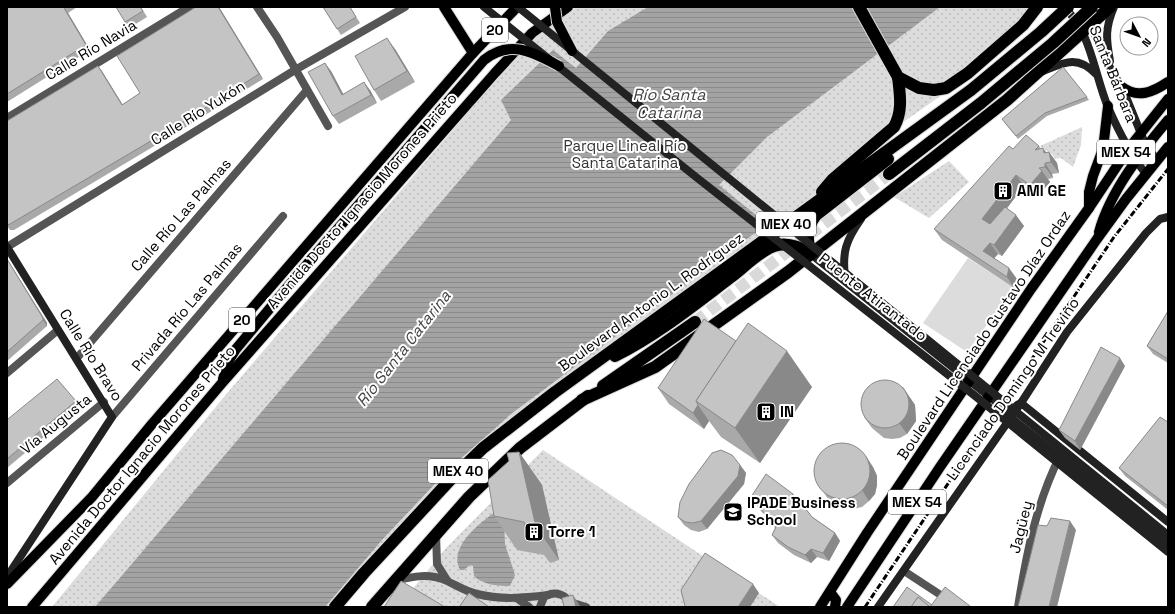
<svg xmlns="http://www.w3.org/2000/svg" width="1175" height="614" viewBox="0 0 1175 614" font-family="'Space Grotesk',sans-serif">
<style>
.grass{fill:#dcdcdc}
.park{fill:url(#park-dots)}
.water{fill:url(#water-rules)}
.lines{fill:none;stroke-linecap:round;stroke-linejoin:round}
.highway-tunnel{stroke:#d9d9d9;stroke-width:12;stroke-dasharray:12 6;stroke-linecap:butt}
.primary-casing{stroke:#dbdbdb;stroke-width:12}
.highway-casing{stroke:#dbdbdb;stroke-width:14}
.street{stroke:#555;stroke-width:8}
.secondary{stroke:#222;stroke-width:8}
.primary{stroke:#000;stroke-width:10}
.highway{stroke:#000;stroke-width:12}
.rail{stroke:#000;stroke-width:3;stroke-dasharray:6 2 1 2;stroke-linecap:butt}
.primary-bridge-casing{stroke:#dbdbdb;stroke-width:12;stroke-linecap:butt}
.highway-bridge-casing{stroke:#dbdbdb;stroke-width:14;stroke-linecap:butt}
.secondary-bridge{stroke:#222;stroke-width:8}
.primary-bridge{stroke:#000;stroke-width:10}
.highway-bridge{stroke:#000;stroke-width:12}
.wall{fill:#a9a9a9}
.shaded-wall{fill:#898989}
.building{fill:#c4c4c4;stroke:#898989}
.labels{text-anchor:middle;stroke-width:4;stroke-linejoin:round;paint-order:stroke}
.shield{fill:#fff;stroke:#4c4c4c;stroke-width:1}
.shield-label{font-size:14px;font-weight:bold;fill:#000}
.street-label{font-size:15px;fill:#000;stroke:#fff}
.park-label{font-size:15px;fill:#333;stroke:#fff}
.poi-label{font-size:15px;font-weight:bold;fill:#000;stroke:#fff;text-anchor:start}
.water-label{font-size:16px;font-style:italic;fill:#444;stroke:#fff}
</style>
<defs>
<pattern id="park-dots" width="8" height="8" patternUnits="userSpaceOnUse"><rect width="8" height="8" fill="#dcdcdc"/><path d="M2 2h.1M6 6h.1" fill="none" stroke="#bbb" stroke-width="1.8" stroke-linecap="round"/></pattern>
<pattern id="water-rules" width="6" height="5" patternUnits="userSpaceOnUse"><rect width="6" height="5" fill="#a3a3a3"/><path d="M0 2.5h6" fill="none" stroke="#8b8b8b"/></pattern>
</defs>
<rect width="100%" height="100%" fill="#fff"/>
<polygon class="grass" points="968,258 1014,288 967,352 923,323"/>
<g class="park">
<path d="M576,7H1045L949,90L902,123L833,181L491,439L337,607H52L223,398L511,62C532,39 549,24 576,7Z"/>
<polygon points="1082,127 1081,145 1073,167 1061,158 1055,159 1053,155 1040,146"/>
<polygon points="949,161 969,182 929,218 894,197"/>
<polygon points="543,450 780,607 398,607 446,548"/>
</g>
<g class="water">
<polygon points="648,7 940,7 767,137 719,185 767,224 511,414 449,469 382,540 325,607 95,607 511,120 501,100 553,50 576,68 608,31"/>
<path d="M496,511L504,519L505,544L515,575L510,586C499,586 482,585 474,576L473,566L470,565L464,570H460C448,547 479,524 496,511Z"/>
</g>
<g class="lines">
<polyline class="highway-tunnel" points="695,322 889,174"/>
<g class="primary-casing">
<g id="primary">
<polyline points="444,7 473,53"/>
<path d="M1122,87C1138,99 1153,92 1168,82"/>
<polyline points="1089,208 1089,192 1093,176 1103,149 1108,106"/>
<path d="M1099,232C1110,192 1141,152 1168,120"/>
<polyline points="223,379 228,362 236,349 296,277"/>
<polyline points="7,584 92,497 152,424 473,53 517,7"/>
<polyline points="830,592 836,600 835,607"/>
<polyline points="32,607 222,383 495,73 532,33 568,7"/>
<polyline points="820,607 867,533 1031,289 1089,208 1129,148 1168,99"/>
<polyline points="847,607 940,467 1097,239 1126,199 1168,147"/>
</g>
</g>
<g class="highway-casing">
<g id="highway">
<polyline points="859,7 898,77 919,88 934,90 946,88 968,73 1023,25 1037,7"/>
<polyline points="889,174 981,103"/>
<path d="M822,192L833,179L894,127C903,111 900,95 898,77"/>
<path d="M810,252C806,238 807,226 816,215L888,159"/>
<path d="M615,356C657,335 694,305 731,277C743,268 761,250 774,246C787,242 800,247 811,254"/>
<polyline points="603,386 695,322"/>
<polyline points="582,400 655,367 788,272 1007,100 1110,7"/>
<polyline points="335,607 364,573 452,478 483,448 555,392 971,90"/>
<polyline points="372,607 469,497 520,448 588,396"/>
</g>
</g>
<g class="street">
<polyline points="257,7 277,37 328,126"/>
<polyline points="7,118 189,7"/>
<polyline points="7,247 295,70 405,7"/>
<polyline points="77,358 307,90"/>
<polyline points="7,373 58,330"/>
<polyline points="112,417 283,216"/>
<polyline points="7,483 104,402"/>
<polyline points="436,534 437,564 447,580"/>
<polyline points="904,571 959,607"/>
<path d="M396,581C413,576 430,573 447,581C458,586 465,591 477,594C501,600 524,598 548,595"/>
<polyline points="518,599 529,607"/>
<polyline points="570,602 586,607"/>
<path d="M540,607L544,597C555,590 568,594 571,607"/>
<path d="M1018,607C1026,556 1036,503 1060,456"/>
</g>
<g class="secondary">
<path d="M1063,7C1090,27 1095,77 1108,107C1118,130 1130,154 1146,174"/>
<polyline points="1089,22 1112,72 1122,87 1146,146 1157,160"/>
<path d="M1110,61C1106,39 1105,28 1114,7"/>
<path d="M1041,72C1063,63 1077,54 1096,74"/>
<polyline points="7,247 112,417 7,577"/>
<polyline points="811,254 1005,409 1010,417 1168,543"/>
<path d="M845,277C842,252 846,240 861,219"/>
<polyline points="1017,405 1021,403 1168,522"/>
<polyline points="878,607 1021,403 1067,332 1146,233 1160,219 1168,217"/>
</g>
<use href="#primary" class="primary"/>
<use href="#highway" class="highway"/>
<polyline class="rail" points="865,607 1114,237 1168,169"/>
<g class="primary-bridge-casing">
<g id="primary-bridge">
<polyline points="555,7 557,22 572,51"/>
<path d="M296,277L484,60C510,39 533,52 559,66"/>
</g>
</g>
<g class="highway-bridge-casing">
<g id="highway-bridge">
<polyline points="971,90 1041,32 1068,7"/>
<polyline points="981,103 1053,43 1092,7"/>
</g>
</g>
<g class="secondary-bridge">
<polyline points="484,7 696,177 974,395 1168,552"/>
<polyline points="518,7 1168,535"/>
</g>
<use href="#primary-bridge" class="primary-bridge"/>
<use href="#highway-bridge" class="highway-bridge"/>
</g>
<g class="wall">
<polygon points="7,7 77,7 68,13 90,50 7,102"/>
<polygon points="141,7 147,17 129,28 125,22"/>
<polygon points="219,7 263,79 186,127 14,230 10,230 7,226 7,121 98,66 122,105 140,93"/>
<polygon points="323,7 350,7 360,23 341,35"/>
<polygon points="395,49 415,82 381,101 374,90"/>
<polygon points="331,71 343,94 370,90 377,103 339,124 333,116"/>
<polygon points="1087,97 1089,100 1047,116 1018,139 1004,122"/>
<polygon points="1039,146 1041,149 1046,152 1049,152 1057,163 1059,173 1052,174 1053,178 1048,179 1050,182 1038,196 1024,186 1007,208 1024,226 1002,256 998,254 994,258 1017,279 1014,288 942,240 934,229 1013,149"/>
<polygon points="7,259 47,323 47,326 7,361"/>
<polygon points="1168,311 1168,363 1153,354 1147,346"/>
<polygon points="736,341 812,387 760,463 721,437 709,421 704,429 669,404 658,388"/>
<polygon points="1125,366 1080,450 1065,438 1059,430"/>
<polygon points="910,398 915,405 916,421 907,434 900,438 892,439 884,438 872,428 864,417"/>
<polygon points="76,401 80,407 7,468 7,418 8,419"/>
<polygon points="1168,422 1168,510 1125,476 1119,468"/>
<polygon points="519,452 542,485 559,560 550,563 544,555 517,550 494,516 509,461"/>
<polygon points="740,465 746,473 744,484 707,529 699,532 691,530 684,525 678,517"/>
<polygon points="873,467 877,476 877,485 875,494 869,501 862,507 853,509 844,509 835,506 828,499 821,488"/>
<polygon points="793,494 799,502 796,507 798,510 812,517 835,533 840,541 829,561 817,557 811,563 794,555 778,543 772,535 775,528 757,506 751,497"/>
</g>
<g class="shaded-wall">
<polygon points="218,7 219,7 263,79 259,74"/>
<polygon points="64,8 68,13 90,50 86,45"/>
<polygon points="387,38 395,49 415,82 407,71"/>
<polygon points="325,63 331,71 348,103 342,95"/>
<polygon points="98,66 102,71 126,110 122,105"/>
<polygon points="364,82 370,90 377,103 371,95"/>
<polygon points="1043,148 1051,159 1049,152 1057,163 1059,173 1044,153"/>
<polygon points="1045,163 1052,174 1053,178 1045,167"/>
<polygon points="1042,171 1050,182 1038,196 1030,185"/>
<polygon points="1016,175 1024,186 990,230 982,219"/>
<polygon points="1016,215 1024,226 1002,256 994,245"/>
<polygon points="990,243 998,254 991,262 983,251"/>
<polygon points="7,259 47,323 47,326 43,320"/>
<polygon points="1009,268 1017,279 1014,288 1007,277"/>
<polygon points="787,351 812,387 760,463 735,428"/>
<polygon points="1120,358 1125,366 1080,450 1075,441"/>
<polygon points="903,387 915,405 916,421 907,434 899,423"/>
<polygon points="698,405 709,421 704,429 693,413"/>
<polygon points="519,452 542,485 559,560 536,527"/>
<polygon points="866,456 873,467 877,476 877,485 875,494 869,501 862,490"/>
<polygon points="740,465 746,473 744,484 707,529 701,521"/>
<polygon points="793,494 799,502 796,508 790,499"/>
<polygon points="1070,521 1076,530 1057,607 1049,607"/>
<polygon points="835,533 840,541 829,561 823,553"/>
<polygon points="811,549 817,557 811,563 805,555"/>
<polygon points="753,584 759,593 750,607 738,607"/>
<polygon points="573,595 581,607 576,607"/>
</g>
<g class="building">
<polygon points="7,7 64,7 64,8 86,45 7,94"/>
<polygon points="116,7 140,7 143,11 125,22"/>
<polygon points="196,7 218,7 259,74 183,122 10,224 7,225 7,121 98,66 122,105 140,93 117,56"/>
<polygon points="323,7 350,7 356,17 337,29"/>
<polygon points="387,38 407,71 374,90 355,56"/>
<polygon points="325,63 342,95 364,82 371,95 333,116 308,72"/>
<polygon points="1063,67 1087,97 1045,113 1016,136 1002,119"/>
<polygon points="1026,135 1039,146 1035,150 1043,148 1044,153 1049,152 1051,162 1045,163 1045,167 1039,168 1042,171 1030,185 1016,175 982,219 990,224 1005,207 1016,215 994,245 990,243 983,251 1009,268 1007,277 934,229 1009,146 1013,149"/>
<polygon points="7,259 43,318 43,320 7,352"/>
<polygon points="1168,311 1168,359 1147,346"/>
<polygon points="704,319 736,341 696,401 698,405 693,413 658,388"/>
<polygon points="748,323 787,351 735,428 696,401"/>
<polygon points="1101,347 1120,358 1075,441 1059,430"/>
<polygon points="57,379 76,401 7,459 7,418 8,419"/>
<circle cx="885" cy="404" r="24"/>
<polygon points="1160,417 1168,422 1168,506 1119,468"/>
<circle cx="842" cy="471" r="28"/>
<polygon points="721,450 732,455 740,465 738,476 701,521 693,523 685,522 678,517 680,502 689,484 712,453"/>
<polygon points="519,452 536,527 527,530 524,522 494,516 488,480 509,461 507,453"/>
<polygon points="766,474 793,494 790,499 798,510 802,504 812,517 835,533 823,553 811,549 805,555 788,547 772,535 776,527 751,497"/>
<polygon points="1051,518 1070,521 1049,607 1018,607 1038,525 1047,526"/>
<polygon points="705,553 753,584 738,607 684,607 685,606 681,590"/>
<polygon points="401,581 445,607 384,607"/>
<polygon points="907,587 932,605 930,607 918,597 911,607 893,607"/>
<polygon points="945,587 970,606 969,607 911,607 918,597 930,607"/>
<polygon points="469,593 489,607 459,607"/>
<polygon points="573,595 576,607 564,607 562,598"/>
</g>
<defs>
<g id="building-square" transform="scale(1)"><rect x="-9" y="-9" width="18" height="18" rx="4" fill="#000" stroke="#fff"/><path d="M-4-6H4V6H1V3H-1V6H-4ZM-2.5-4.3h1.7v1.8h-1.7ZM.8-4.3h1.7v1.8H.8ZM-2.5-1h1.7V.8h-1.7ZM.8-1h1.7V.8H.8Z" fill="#fff"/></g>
<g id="university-square" transform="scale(1)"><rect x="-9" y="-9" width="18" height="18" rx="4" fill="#000" stroke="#fff"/><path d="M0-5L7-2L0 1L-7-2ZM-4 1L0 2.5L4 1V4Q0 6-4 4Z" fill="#fff"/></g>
</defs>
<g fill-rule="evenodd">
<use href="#building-square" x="1003" y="191"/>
<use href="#building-square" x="766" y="412"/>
<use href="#university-square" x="733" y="512"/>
<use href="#building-square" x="534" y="532"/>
</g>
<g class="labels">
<g class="shield">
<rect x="482" y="18" width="26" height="24" rx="3"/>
<rect x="1097" y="140" width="58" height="24" rx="3"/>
<rect x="756" y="212" width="60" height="24" rx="3"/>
<rect x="229" y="308" width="26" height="24" rx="3"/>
<rect x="428" y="459" width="60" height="24" rx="3"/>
<rect x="888" y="490" width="58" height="24" rx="3"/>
</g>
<g class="shield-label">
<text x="495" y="35">20</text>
<text x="1126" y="157">MEX 54</text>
<text x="786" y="229">MEX 40</text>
<text x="242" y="325">20</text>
<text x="458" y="476">MEX 40</text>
<text x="917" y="507">MEX 54</text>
</g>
<g class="street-label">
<text transform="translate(91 50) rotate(-31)" y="5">Calle Río Navia</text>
<text transform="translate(1113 74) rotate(68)" y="5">Santa Bárbara</text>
<text transform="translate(198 113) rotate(-32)" y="5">Calle Río Yukón</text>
<text transform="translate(362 201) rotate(-49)" y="5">Avenida Doctor Ignacio Morones Prieto</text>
<text transform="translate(181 215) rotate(-49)" y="5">Calle Río Las Palmas</text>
<text transform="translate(873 297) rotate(38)" y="5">Puente Atirantado</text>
<text transform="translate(651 302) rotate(-36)" y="5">Boulevard Antonio L. Rodríguez</text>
<text transform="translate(187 307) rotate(-50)" y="5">Privada Río Las Palmas</text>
<text transform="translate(984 335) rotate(-56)" y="5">Boulevard Licenciado Gustavo Díaz Ordaz</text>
<text transform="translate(91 355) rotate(58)" y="5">Calle Río Bravo</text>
<text transform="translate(1013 389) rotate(-55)" y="5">Licenciado Domingo M Treviño</text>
<text transform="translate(56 424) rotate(-39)" y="5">Vía Augusta</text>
<text transform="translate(142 455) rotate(-50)" y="5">Avenida Doctor Ignacio Morones Prieto</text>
<text transform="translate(1021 527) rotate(-76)" y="5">Jagüey</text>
</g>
<g class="park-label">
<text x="625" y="151">Parque Lineal Río<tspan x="625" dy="17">Santa Catarina</tspan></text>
</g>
<g class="poi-label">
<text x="1017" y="196">AMI GE</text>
<text x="780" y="417">IN</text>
<text x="747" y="508">IPADE Business<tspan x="747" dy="17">School</tspan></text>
<text x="548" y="537">Torre 1</text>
</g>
<g class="water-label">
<text x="669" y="100">Río Santa<tspan x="669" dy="18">Catarina</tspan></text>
<text transform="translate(403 348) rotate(-52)" y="6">Río Santa Catarina</text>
</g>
</g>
<rect width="1175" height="614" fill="none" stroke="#000000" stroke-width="16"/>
<g transform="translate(1139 36) rotate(131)"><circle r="19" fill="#ffffff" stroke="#999999"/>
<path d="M0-3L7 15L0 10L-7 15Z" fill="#000000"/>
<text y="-6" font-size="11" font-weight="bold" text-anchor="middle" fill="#000000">N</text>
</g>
</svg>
